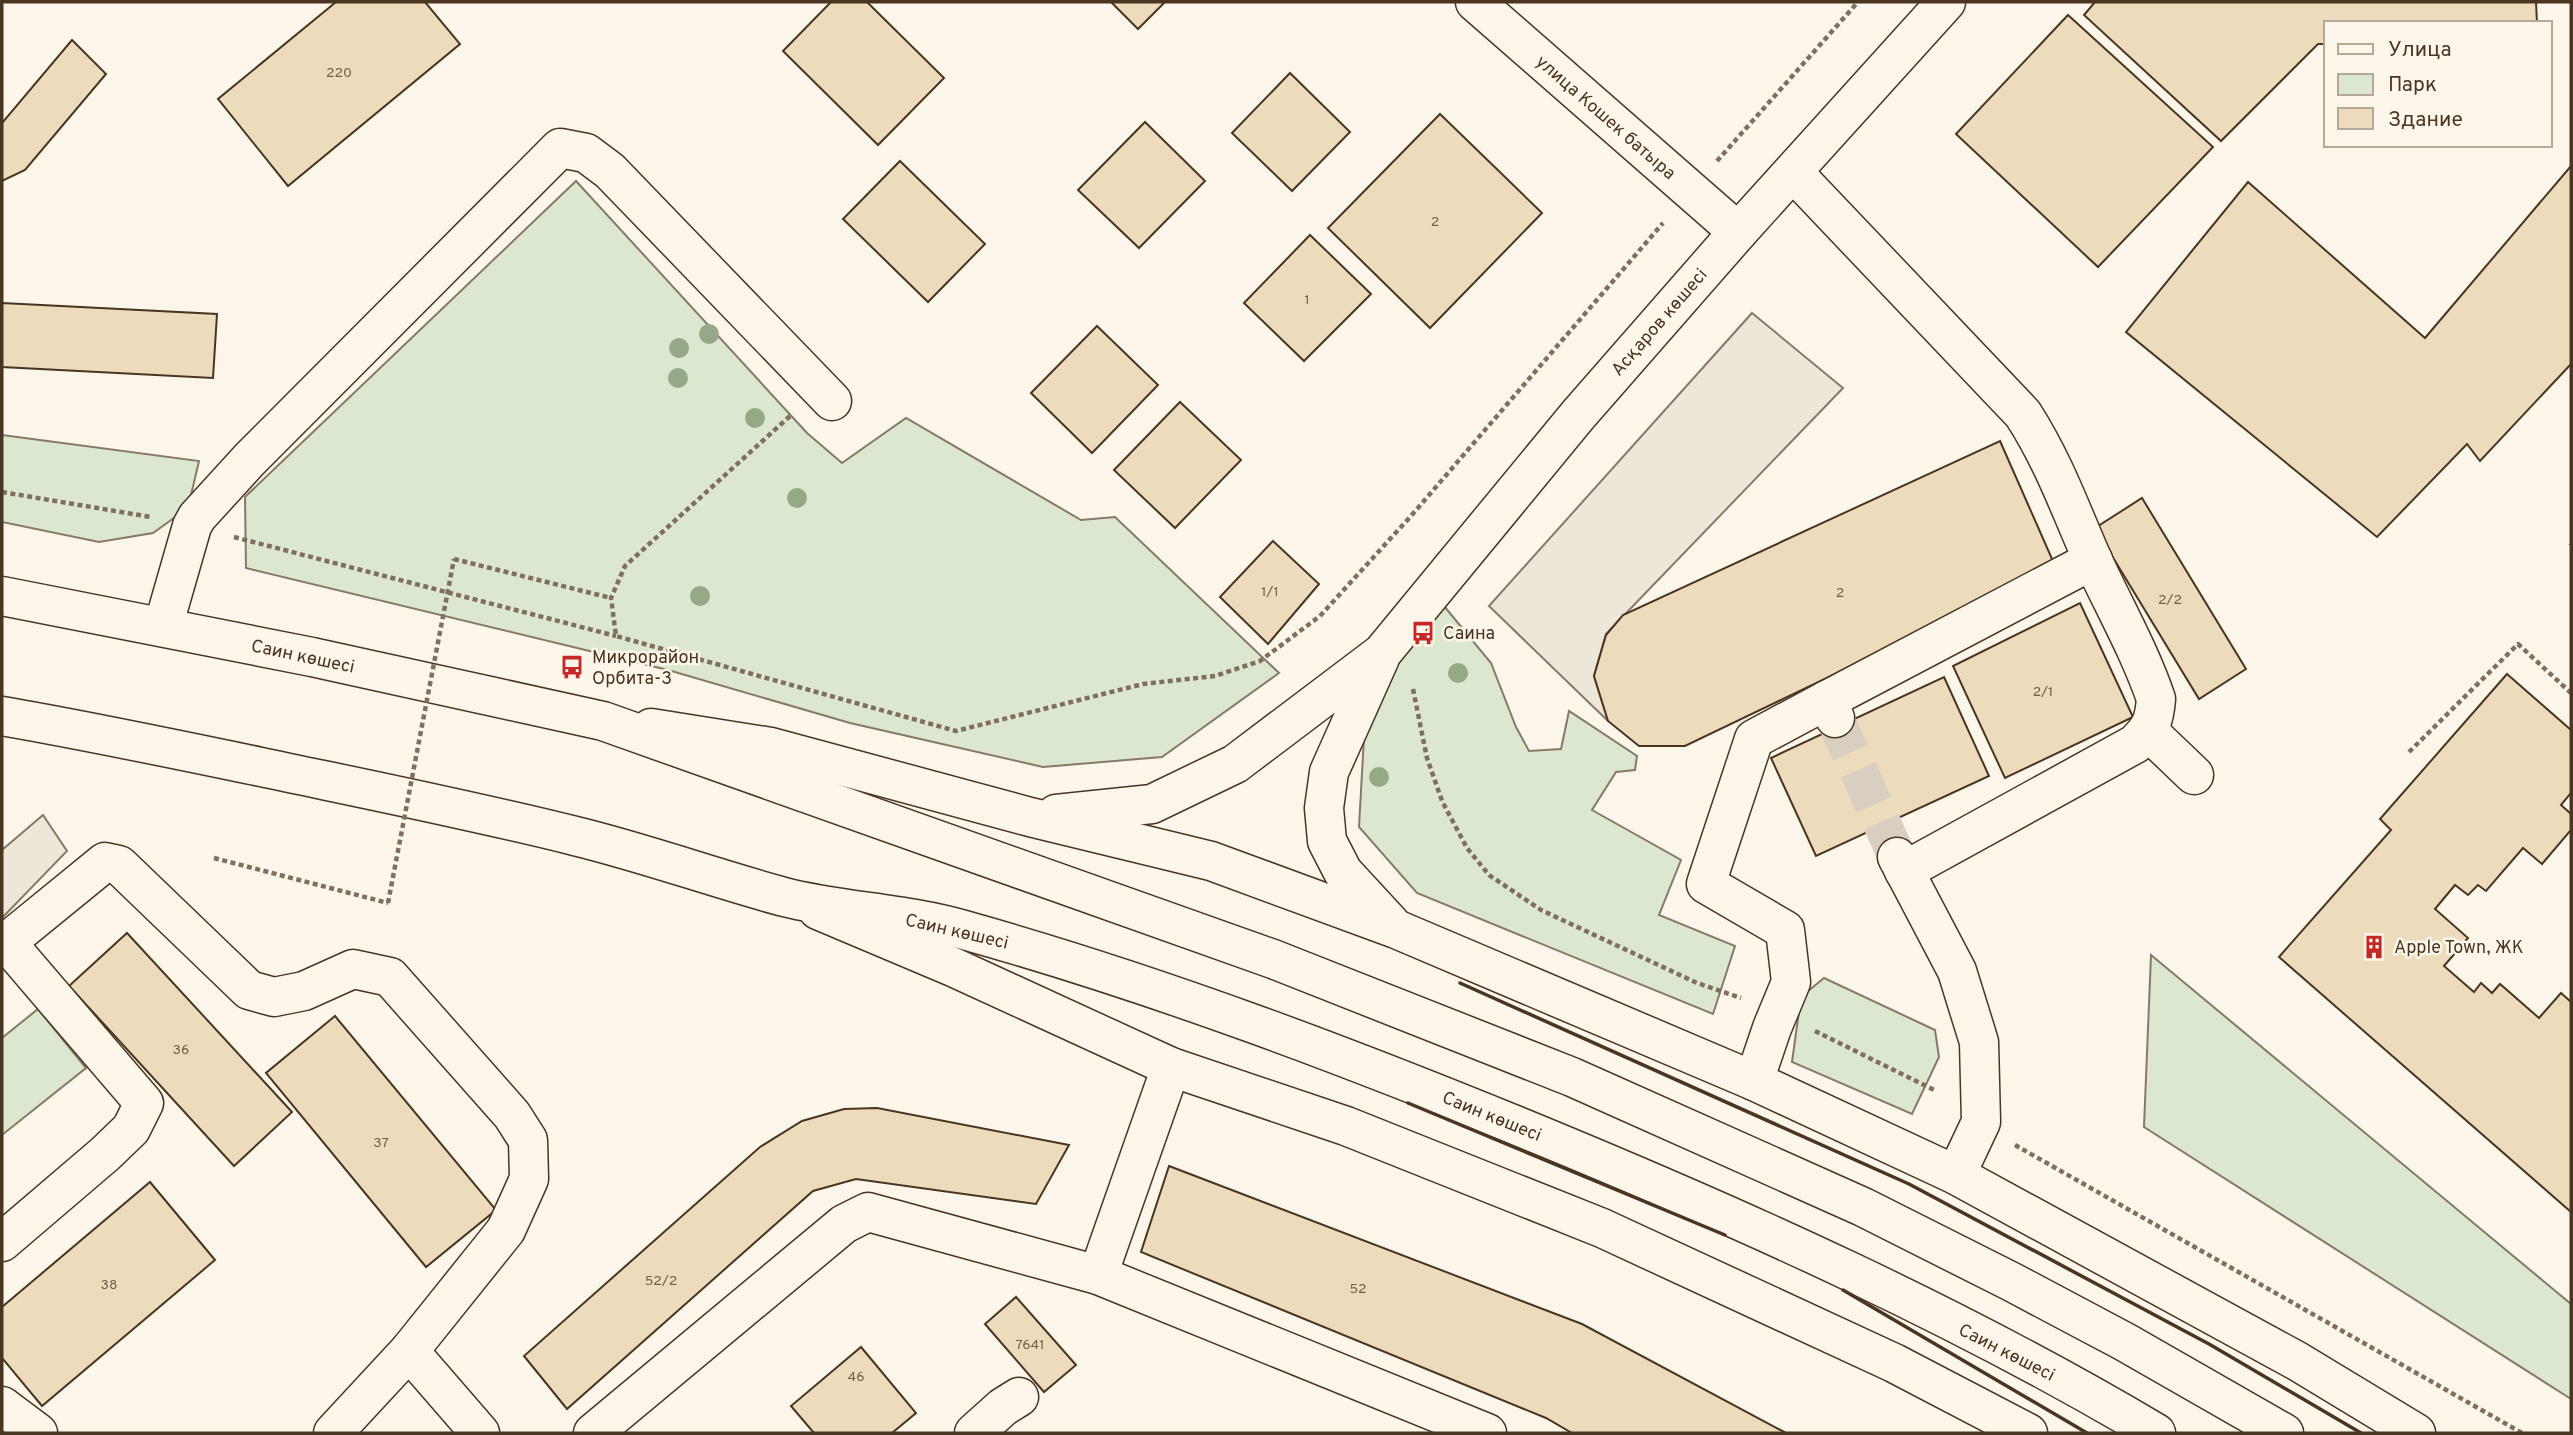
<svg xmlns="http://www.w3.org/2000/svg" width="2573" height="1435" viewBox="0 0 2573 1435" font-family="Overpass,sans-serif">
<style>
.green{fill:#dce7d0;stroke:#887966;stroke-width:2}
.parking{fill:#ede7d9;stroke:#887966;stroke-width:2}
.building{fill:#ecdcbc;stroke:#4a3520;stroke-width:2}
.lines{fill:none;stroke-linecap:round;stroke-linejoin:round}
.minor-tunnel{stroke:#d8cfc1;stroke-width:38;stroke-dasharray:38 19;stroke-linecap:butt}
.minor-casing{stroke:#4a3520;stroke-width:41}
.major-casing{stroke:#4a3520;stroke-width:41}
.path{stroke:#7f6f5c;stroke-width:4.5;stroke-dasharray:5 3.5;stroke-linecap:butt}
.minor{stroke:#fbf6e9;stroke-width:38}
.major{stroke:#fbf6e9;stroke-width:38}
.path-bridge{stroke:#7f6f5c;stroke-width:4.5;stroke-dasharray:5 3.5;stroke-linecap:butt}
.wall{stroke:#4a3520;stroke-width:3.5}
.tree{fill:#96a887}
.labels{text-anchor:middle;stroke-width:5;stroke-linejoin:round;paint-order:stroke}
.number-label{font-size:14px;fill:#725f47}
.street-label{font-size:18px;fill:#4a3520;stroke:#fbf6e9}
.poi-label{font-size:18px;fill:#4a3520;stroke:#fbf6e9;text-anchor:start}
</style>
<rect width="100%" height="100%" fill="#fbf6e9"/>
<g class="green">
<polygon points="576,181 807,433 842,463 906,418 1081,520 1115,517 1279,673 1162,757 1043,767 850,723 668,670 246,568 245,497"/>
<polygon points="2,435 199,461 188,508 153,533 99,542 2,522"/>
<polygon points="1444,606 1491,663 1516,727 1529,751 1561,749 1569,711 1637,756 1635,770 1616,772 1592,810 1681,860 1659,915 1735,946 1713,1014 1417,893 1359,827 1364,737 1393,660"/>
<polygon points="2151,955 2571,1304 2571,1399 2144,1127"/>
<polygon points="1824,978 1935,1030 1939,1057 1912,1114 1792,1062 1801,997"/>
<polygon points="38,1009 86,1068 2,1135 2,1038"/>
</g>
<g class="parking">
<polygon points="1752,313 1843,388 1606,634 1594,676 1608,721 1489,606"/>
<polygon points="43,815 67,851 2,918 2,850"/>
</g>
<g class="building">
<polygon points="336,2 425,2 460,44 288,186 218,99"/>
<polygon points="831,2 867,2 944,78 878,145 783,51"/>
<polygon points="1111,2 1165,2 1138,29"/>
<polygon points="2095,2 2536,2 2537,23 2326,23 2326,44 2318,44 2221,141 2084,15"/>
<polygon points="2068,15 2213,147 2098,267 1956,134"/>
<polygon points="72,40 106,74 25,170 2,181 2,123"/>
<polygon points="1290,73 1350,132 1292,191 1232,133"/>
<polygon points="1440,114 1542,213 1430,328 1328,228"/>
<polygon points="1145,122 1205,181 1139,248 1078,190"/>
<polygon points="900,161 985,244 928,302 843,219"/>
<polygon points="2571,166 2571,364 2480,461 2467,444 2377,537 2126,332 2248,182 2425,338"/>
<polygon points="1310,235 1371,294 1304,361 1244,303"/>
<polygon points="2,303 217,314 213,378 2,367"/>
<polygon points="1097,326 1158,385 1092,453 1031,393"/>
<polygon points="1180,402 1241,460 1175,528 1114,470"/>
<polygon points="2000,441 2056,568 1685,746 1639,746 1608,721 1594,676 1606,635 1623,615"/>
<polygon points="2142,498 2246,669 2199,699 2095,528"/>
<polygon points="1273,541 1319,584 1268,644 1220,597"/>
<polygon points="2080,603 2133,717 2005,778 1953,666"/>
<polygon points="2507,674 2571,730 2571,793 2561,805 2571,814 2571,830 2542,864 2523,848 2486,891 2478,885 2468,895 2455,885 2435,909 2468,938 2444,966 2474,992 2481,983 2492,993 2500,984 2539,1018 2561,993 2571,1002 2571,1212 2279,957 2391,830 2380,819"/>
<polygon points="1944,677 1989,776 1816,856 1771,758"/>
<polygon points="127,933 292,1112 234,1166 69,986"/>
<polygon points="335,1016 496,1210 426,1267 266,1073"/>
<polygon points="877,1108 1069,1145 1036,1204 856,1179 813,1191 567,1409 524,1356 760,1147 802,1121 844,1109"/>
<polygon points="1169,1166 1582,1324 1786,1433 1572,1433 1546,1418 1141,1252"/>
<polygon points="150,1182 215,1260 42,1406 2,1358 2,1307"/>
<polygon points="1016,1297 1076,1365 1044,1392 985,1324"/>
<polygon points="861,1347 916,1413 892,1433 814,1433 791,1406"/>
</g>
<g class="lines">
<polyline class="minor-tunnel" points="1835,718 1897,857"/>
<g class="minor-casing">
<g id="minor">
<polyline points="1475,2 1738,232"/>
<path d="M1793,172L2023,414C2054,462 2071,511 2094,563C2115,608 2140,652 2156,699C2154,722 2151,728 2135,744L1904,871"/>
<polyline points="163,627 192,526 197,517 249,460 560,148 586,153 610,171 832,401"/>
<polyline points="1380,658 1329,772 1324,808 1327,841 1343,872 1391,924"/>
<polyline points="1827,700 2093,560"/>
<polyline points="651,728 771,747 1030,817 1211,861 1396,929 1754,1081 1956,1175 2297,1361 2416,1433"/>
<polyline points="2148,731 2194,775"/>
<polyline points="1056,814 1152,804 1235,764 1382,653 1578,415 1738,232 1946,2"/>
<polyline points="1897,857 1957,971 1979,1042 1981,1122 1956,1175"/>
<polyline points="818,910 953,967 1171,1067 1346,1126 1602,1228 1894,1363 2028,1433"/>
<polyline points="2,946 105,862 119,865 249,990 274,997 304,991 353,969 390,977 512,1115 528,1140 529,1179 506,1230 409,1351 333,1433"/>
<polyline points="1754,1081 1772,1028 1791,982 1785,930 1706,884 1754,739 1827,700 1835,718"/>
<polyline points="2,1242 105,1154 131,1129 144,1103 7,943"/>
<polyline points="1098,1275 1171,1067"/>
<polyline points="409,1351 480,1433"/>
<polyline points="2,1406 38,1433"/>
<polyline points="593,1433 844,1224 868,1212 1098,1275 1487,1433"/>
<polyline points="974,1433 1003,1407 1019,1397"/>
</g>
</g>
<g class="major-casing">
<g id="major">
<polyline points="2,596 312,657 603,721 1273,959 1572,1077 1863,1207 2012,1282 2125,1342 2284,1433"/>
<path d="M2,716C89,731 174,749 261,767C365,789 471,810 575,836C645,853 714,878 784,897C843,912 906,913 964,930C1160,985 1349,1057 1537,1134C1748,1221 1959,1316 2156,1433"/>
</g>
</g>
<g class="path">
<polyline points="1717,161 1858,2"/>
<polyline points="790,416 625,566 611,598 616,636 956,731 1143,684 1215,676 1260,661 1320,616 1411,516 1663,223"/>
<polyline points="2,492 151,517"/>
<polyline points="234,537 616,636"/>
<polyline points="2571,544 2571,545"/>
<polyline points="454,559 611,598"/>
<polyline points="1413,689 1427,758 1442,801 1467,848 1489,875 1541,910 1697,983 1741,998"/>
<polyline points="2409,752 2518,644 2571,693"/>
<polyline points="214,858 388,903"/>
<polyline points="1815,1031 1934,1090"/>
<polyline points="2015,1145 2522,1433"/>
</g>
<use href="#minor" class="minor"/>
<use href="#major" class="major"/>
<polyline class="path-bridge" points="388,903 454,559"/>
<g class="wall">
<polyline points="1460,983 1909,1184 2209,1344 2361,1433"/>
<polyline points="1408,1103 1725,1235"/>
<polyline points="1843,1290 2087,1433"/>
</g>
</g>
<g class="tree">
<circle cx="709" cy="334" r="10"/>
<circle cx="679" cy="348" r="10"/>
<circle cx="678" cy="378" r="10"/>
<circle cx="755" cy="418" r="10"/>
<circle cx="797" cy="498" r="10"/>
<circle cx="700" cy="596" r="10"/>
<circle cx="1458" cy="673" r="10"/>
<circle cx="1379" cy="777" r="10"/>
</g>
<defs>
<g id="bus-bare" transform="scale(1.89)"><path d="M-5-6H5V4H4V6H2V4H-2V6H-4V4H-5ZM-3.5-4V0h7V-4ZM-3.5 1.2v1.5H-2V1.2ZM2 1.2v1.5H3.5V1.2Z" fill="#c62828" stroke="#fbf6e9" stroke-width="2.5" paint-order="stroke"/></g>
<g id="building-bare" transform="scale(1.89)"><path d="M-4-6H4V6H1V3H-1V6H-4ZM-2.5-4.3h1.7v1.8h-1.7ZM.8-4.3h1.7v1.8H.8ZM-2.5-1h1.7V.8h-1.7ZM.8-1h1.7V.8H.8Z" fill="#c62828" stroke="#fbf6e9" stroke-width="2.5" paint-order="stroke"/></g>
</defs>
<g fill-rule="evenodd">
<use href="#bus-bare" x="1423" y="633"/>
<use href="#bus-bare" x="572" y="667"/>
<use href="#building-bare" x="2374" y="947"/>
</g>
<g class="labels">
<g class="number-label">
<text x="339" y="77">220</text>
<text x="1435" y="226">2</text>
<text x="1307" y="304">1</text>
<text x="1270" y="596">1/1</text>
<text x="1840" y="597">2</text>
<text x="2170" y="604">2/2</text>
<text x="2043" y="696">2/1</text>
<text x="181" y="1054">36</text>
<text x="381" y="1147">37</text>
<text x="661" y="1285">52/2</text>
<text x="109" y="1289">38</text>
<text x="1358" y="1293">52</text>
<text x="1030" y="1349">7641</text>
<text x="856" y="1381">46</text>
</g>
<g class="street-label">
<text transform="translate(1606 117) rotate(41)" y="6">улица Кошек батыра</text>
<text transform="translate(1659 322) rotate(-49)" y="6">Асқаров көшесі</text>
<text transform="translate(303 656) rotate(12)" y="6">Саин көшесі</text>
<text transform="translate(957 931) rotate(13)" y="6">Саин көшесі</text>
<text transform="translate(1492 1116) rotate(22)" y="6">Саин көшесі</text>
<text transform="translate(2007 1352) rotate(27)" y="6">Саин көшесі</text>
</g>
<g class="poi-label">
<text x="1443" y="639">Саина</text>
<text x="592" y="663">Микрорайон<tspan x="592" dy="21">Орбита-3</tspan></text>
<text x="2394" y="953">Apple Town, ЖК</text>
</g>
</g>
<rect width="2573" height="1435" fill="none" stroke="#4a3520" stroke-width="7"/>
<rect x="2324" y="21" width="228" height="126" fill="#fbf6e9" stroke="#b4a999" stroke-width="2"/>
<rect x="2338" y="44" width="35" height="10" fill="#fbf6e9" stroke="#b4a999" stroke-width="2"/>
<text x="2388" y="56" font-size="21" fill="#4a3520">Улица</text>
<rect x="2338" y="74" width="35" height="21" fill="#dce7d0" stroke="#b4a999" stroke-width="2"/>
<text x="2388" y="91" font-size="21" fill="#4a3520">Парк</text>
<rect x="2338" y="108" width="35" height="21" fill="#ecdcbc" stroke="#b4a999" stroke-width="2"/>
<text x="2388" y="126" font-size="21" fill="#4a3520">Здание</text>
</svg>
